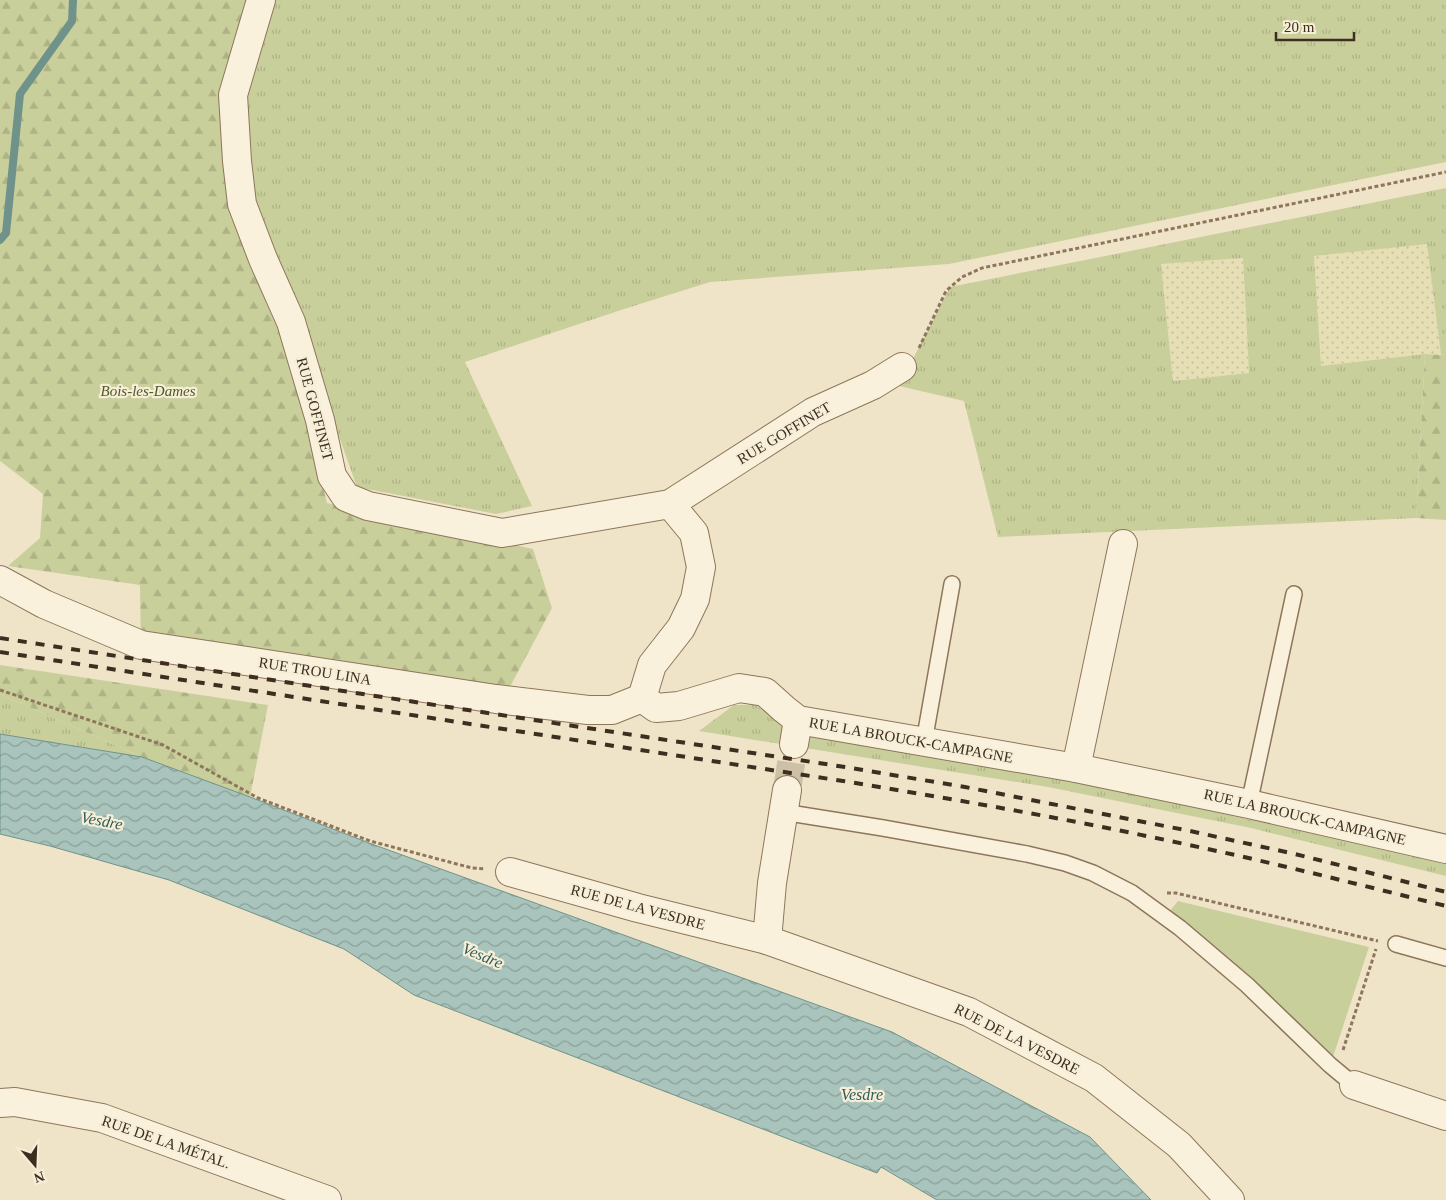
<svg xmlns="http://www.w3.org/2000/svg" width="1446" height="1200" viewBox="0 0 1446 1200" font-family="Georgia,serif">
<style>
.farmland{fill:url(#farmland-dots)}
.grass{fill:url(#grass-tufts);fill-rule:evenodd}
.forest{fill:url(#forest-firs)}
.green{fill:#c9cf9b}
.water{fill:url(#water-waves);stroke:#6f938a}
.lines{fill:none;stroke-linecap:round;stroke-linejoin:round}
.stream{stroke:#6f938a;stroke-width:8}
.street-tunnel{stroke:#ccc0a6;stroke-width:28;stroke-dasharray:28 14;stroke-linecap:butt}
.lane-casing{stroke:#8d765c;stroke-width:18}
.street-casing{stroke:#8d765c;stroke-width:30}
.path{stroke:#8d765c;stroke-width:3;stroke-dasharray:4 2.5;stroke-linecap:butt}
.lane{stroke:#faf1dc;stroke-width:15}
.street{stroke:#faf1dc;stroke-width:28}
.rail{stroke:#3d2e20;stroke-width:4;stroke-dasharray:9 9;stroke-linecap:butt}
.labels{text-anchor:middle;stroke-width:4.5;stroke-linejoin:round;paint-order:stroke}
.park-label{font-size:15px;font-style:italic;fill:#4d5a26;stroke:#f7eed8}
.street-label{font-size:15px;fill:#3d2e20;stroke:#f7eed8}
.water-label{font-size:16px;font-style:italic;fill:#2f5d5a;stroke:#f7eed8}
</style>
<defs>
<pattern id="farmland-dots" width="8" height="8" patternUnits="userSpaceOnUse" patternTransform="scale(1.25)"><rect width="8" height="8" fill="#e6deb5"/><path d="M2 2h.1M6 6h.1" fill="none" stroke="#c6bf9b" stroke-width="1.8" stroke-linecap="round"/></pattern>
<pattern id="grass-tufts" width="24" height="20" patternUnits="userSpaceOnUse" patternTransform="scale(1.25)"><rect width="24" height="20" fill="#c9cf9b"/><path d="M3 7l-1-3M5 7V3M7 7l1-3M15 17l-1-3M17 17v-4M19 17l1-3" fill="none" stroke="#aeb285"/></pattern>
<pattern id="forest-firs" width="22" height="20" patternUnits="userSpaceOnUse" patternTransform="scale(1.25)"><rect width="22" height="20" fill="#c9cf9b"/><path d="M5 1l3.5 6h-7zM16 11l3.5 6h-7z" fill="#aeb285"/></pattern>
<pattern id="water-waves" width="16" height="10" patternUnits="userSpaceOnUse" patternTransform="scale(1.25)"><rect width="16" height="10" fill="#a9c4bc"/><path d="M0 5q4-4 8 0t8 0" fill="none" stroke="#8ba098"/></pattern>
</defs>
<rect width="100%" height="100%" fill="#f0e4c8"/>
<g class="farmland">
<polygon points="1427,243 1441,355 1425,354 1321,366 1314,256"/>
<polygon points="1243,258 1249,373 1173,381 1161,264"/>
</g>
<g class="grass">
<polygon points="277,0 1446,0 1446,162 949,264 710,282 621,310 465,362 532,506 496,514 357,487 325,397 240,206 244,108 268,23"/>
<path d="M1446,188V354L1441,355L1427,244L1314,256L1321,366L1425,354L1416,518L998,537L964,401L899,386L950,287ZM1243,258L1249,373L1173,381L1161,264Z"/>
<polygon points="0,694 142,757 0,734"/>
<polygon points="734,705 756,705 778,720 1010,767 1446,863 1446,876 1251,828 1048,787 699,731"/>
</g>
<g class="forest">
<polygon points="0,0 277,0 268,23 244,108 240,206 288,346 327,503 533,549 552,608 505,696 141,650 140,585 8,566 40,538 43,494 0,461"/>
<polygon points="1425,354 1441,355 1446,354 1446,520 1416,518"/>
<polygon points="0,665 268,705 250,797 142,757 0,694"/>
</g>
<polygon class="green" points="1178,901 1369,947 1332,1060 1207,942 1170,911"/>
<polygon class="water" points="0,734 142,757 250,797 369,843 892,1032 1090,1137 1151,1200 937,1200 881,1167 877,1173 414,995 344,949 169,880 50,846 0,834"/>
<g class="lines">
<polyline class="stream" points="0,240 6,233 20,94 72,21 73,0"/>
<polyline class="street-tunnel" points="787,790 794,744"/>
<g class="lane-casing">
<g id="lane">
<polyline points="924,742 952,584"/>
<polyline points="1249,804 1294,594"/>
<polyline points="783,812 883,828 1027,854 1065,863 1093,873 1132,893 1180,928 1247,985 1330,1065 1354,1085"/>
<polyline points="1396,944 1446,958"/>
</g>
</g>
<g class="street-casing">
<g id="street">
<polyline points="261,0 233,95 237,161 242,204 263,259 291,322 320,420 332,476 346,497 368,506 502,533 670,504 813,412 873,385 902,367"/>
<polyline points="0,580 44,604 141,645 496,699 588,710 612,710 642,698"/>
<polyline points="642,698 656,708 679,706 739,688 765,692 784,709 798,720 1076,768 1249,804 1446,849"/>
<polyline points="642,698 652,665 681,628 695,599 701,567 694,533 670,504"/>
<polyline points="794,744 798,720"/>
<polyline points="1076,768 1123,544"/>
<polyline points="510,872 638,908 767,940 969,1012 1094,1078 1179,1145 1230,1200"/>
<polyline points="767,940 772,883 787,790"/>
<polyline points="1354,1085 1446,1116"/>
<polyline points="0,1103 15,1102 102,1118 327,1200"/>
</g>
</g>
<g class="path">
<polyline points="919,348 946,291 962,277 982,268 1446,172"/>
<polyline points="0,690 163,745 258,798 370,841 472,868 485,869"/>
<polyline points="1167,893 1176,893 1378,941"/>
<polyline points="1343,1050 1376,949"/>
</g>
<use href="#lane" class="lane"/>
<use href="#street" class="street"/>
<g class="rail">
<polyline points="0,638 369,695 845,767 965,787 1190,831 1295,854 1446,892"/>
<path d="M0,652L843,781C959,800 1074,820 1189,845C1275,863 1360,885 1446,906"/>
</g>
</g>
<g class="labels">
<g class="park-label">
<text x="148" y="396">Bois-les-Dames</text>
</g>
<g class="street-label">
<text transform="translate(315 409) rotate(75)" y="5">RUE GOFFINET</text>
<text transform="translate(784 433) rotate(-31)" y="5">RUE GOFFINET</text>
<text transform="translate(315 671) rotate(9)" y="5">RUE TROU LINA</text>
<text transform="translate(911 740) rotate(10)" y="5">RUE LA BROUCK-CAMPAGNE</text>
<text transform="translate(1305 817) rotate(13)" y="5">RUE LA BROUCK-CAMPAGNE</text>
<text transform="translate(638 907) rotate(15)" y="5">RUE DE LA VESDRE</text>
<text transform="translate(1017 1039) rotate(27)" y="5">RUE DE LA VESDRE</text>
<text transform="translate(166 1142) rotate(19)" y="5">RUE DE LA MÉTAL.</text>
</g>
<g class="water-label">
<text transform="translate(102 820) rotate(11)" y="6">Vesdre</text>
<text transform="translate(483 955) rotate(23)" y="6">Vesdre</text>
<text x="862" y="1100">Vesdre</text>
</g>
</g>
<g transform="translate(35 1165) rotate(161)" stroke="#f7eed8" stroke-width="4" paint-order="stroke">
<path d="M0-4L9 19L0 12L-9 19Z" fill="#3d2e20"/>
<text y="-8" font-size="14" font-weight="bold" text-anchor="middle" fill="#3d2e20">N</text>
</g>
<path d="M1276 32v8h78v-8" fill="none" stroke="#3d2e20" stroke-width="2.5"/>
<text x="1284" y="32" font-size="15" fill="#3d2e20" stroke="#f7eed8" stroke-width="4" paint-order="stroke">20 m</text>
</svg>
